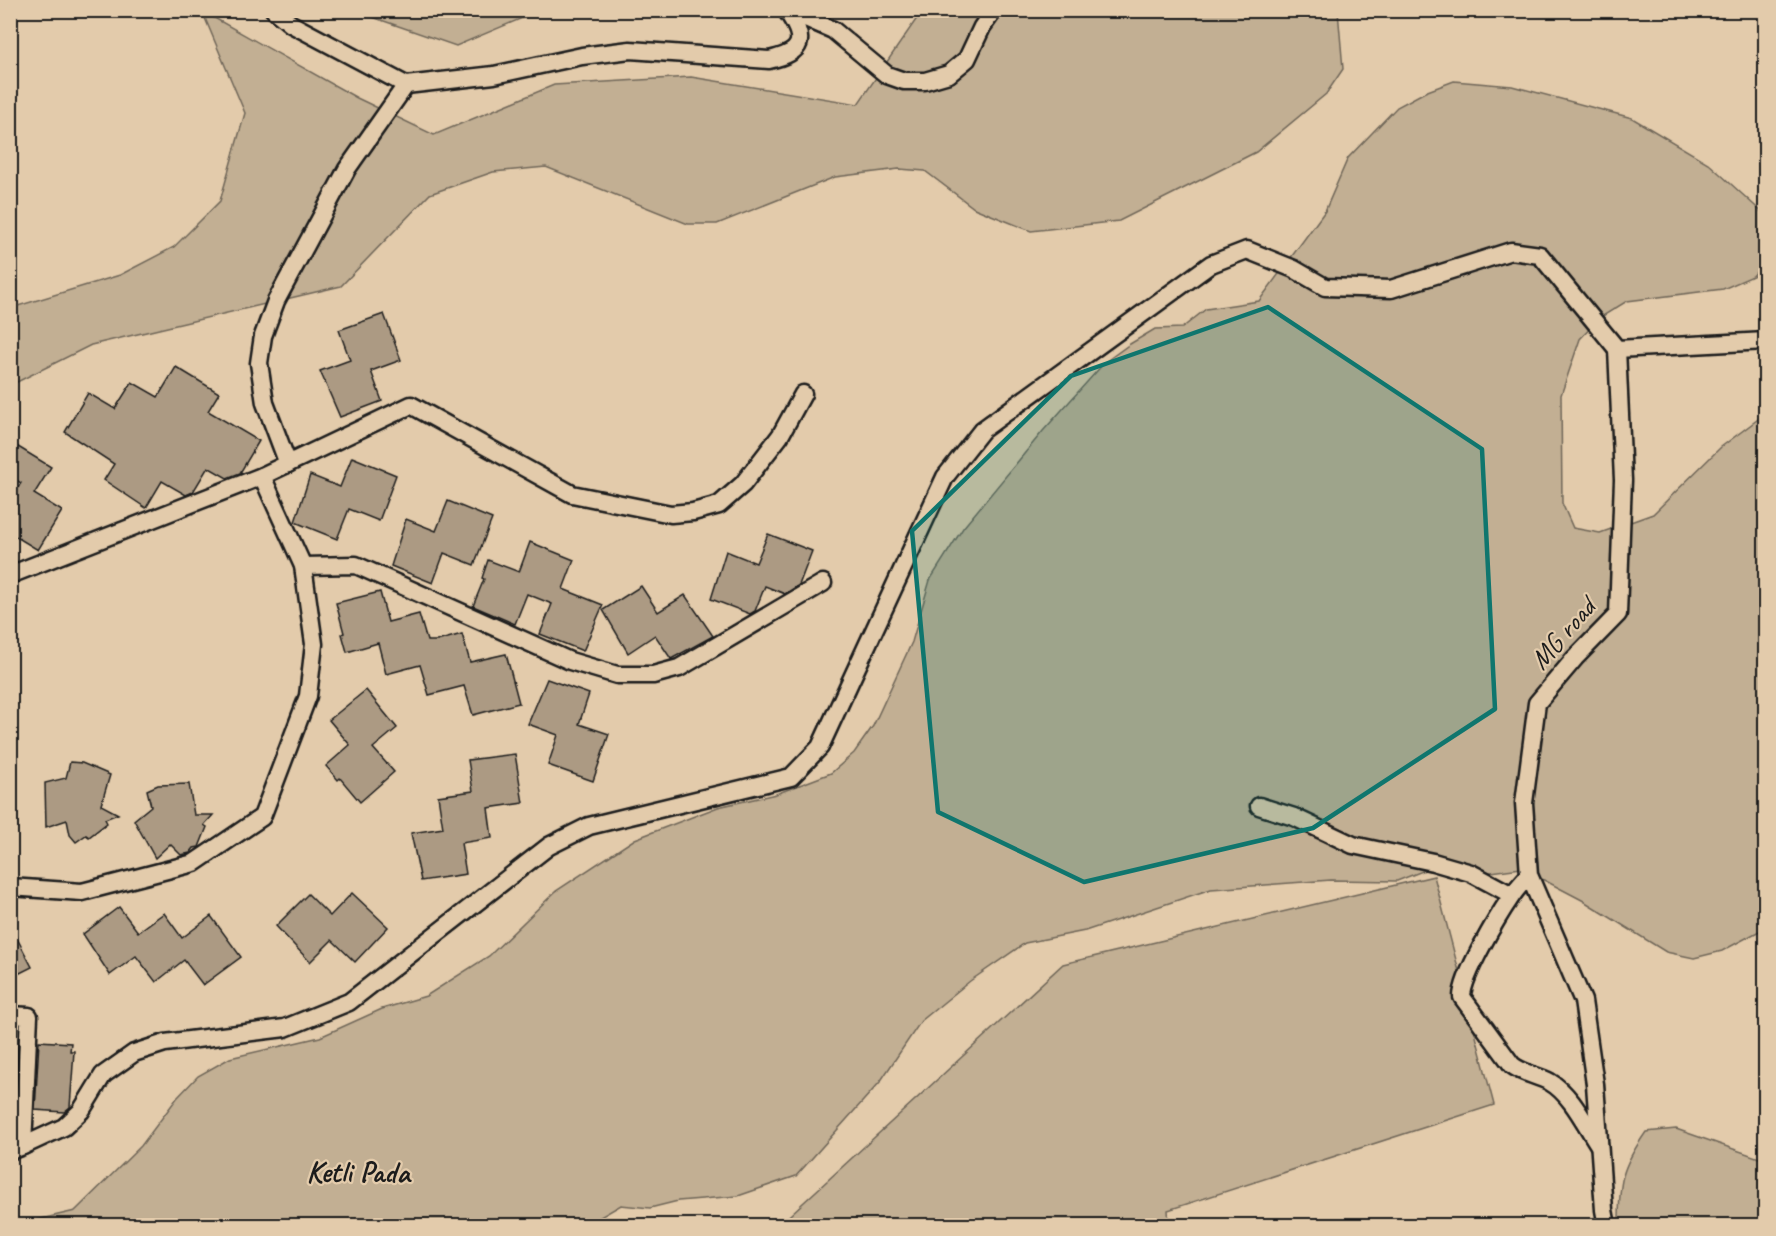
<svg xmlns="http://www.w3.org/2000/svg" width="1776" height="1236" viewBox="0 0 1776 1236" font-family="Caveat,sans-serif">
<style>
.green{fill:#c2af93;stroke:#6f6658;stroke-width:1.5}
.building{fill:#ac9a83;stroke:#1c1c1c;stroke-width:1.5}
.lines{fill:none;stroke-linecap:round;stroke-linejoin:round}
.minor-casing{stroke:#1c1c1c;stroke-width:21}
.minor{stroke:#e3cbab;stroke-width:16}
.marked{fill:#0f766e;fill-opacity:0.2;stroke:#0f766e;stroke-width:4.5;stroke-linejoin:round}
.labels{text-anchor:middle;stroke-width:4.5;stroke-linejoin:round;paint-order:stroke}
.street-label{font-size:28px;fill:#1c1c1c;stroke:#e3cbab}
.neighbourhood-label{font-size:30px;font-weight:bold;fill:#1c1c1c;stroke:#e3cbab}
</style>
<rect width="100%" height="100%" fill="#e3cbab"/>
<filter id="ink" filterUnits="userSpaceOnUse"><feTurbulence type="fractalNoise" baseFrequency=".0167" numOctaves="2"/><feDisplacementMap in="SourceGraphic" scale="12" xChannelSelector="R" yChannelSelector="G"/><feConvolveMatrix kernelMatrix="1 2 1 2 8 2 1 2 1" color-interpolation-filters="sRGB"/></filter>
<g filter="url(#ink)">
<g class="green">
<polygon points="202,11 357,98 434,135 554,85 691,77 858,104 922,11 1338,11 1343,69 1326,94 1256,152 1119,221 1031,231 974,208 925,171 899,169 835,177 717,224 688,224 546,167 493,172 430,194 341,286 91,345 11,385 11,308 120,275 174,247 220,201 245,113"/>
<polygon points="355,11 539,11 456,46"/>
<polygon points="1454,81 1512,86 1632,118 1708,163 1765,215 1765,261 1753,276 1723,289 1627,301 1601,317 1580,339 1561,395 1562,503 1573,528 1600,533 1653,514 1721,447 1765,414 1765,928 1722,951 1694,958 1666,952 1582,900 1521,868 1461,876 1425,870 1397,881 1331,880 1211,889 1085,931 1025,943 970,981 921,1021 880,1082 796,1176 738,1196 678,1201 650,1208 621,1205 585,1226 11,1226 75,1211 141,1146 177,1098 198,1076 230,1058 320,1037 382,1009 426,996 489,956 556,891 635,839 718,807 776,794 831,773 854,753 873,726 912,642 930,580 963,528 1043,431 1105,362 1130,344 1155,329 1182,328 1206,309 1259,301 1325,211 1348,158 1397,107 1425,92"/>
<polygon points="1434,876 1494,1105 1168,1210 1169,1225 778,1226 1063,964"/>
<path d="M1676,1129L1765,1160V1225H1619C1619,1181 1621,1168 1646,1132Z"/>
</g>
<g class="building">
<polygon points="384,314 401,360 371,371 382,401 340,417 320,371 350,360 339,330"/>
<polygon points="176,367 219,393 208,411 259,441 240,473 227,478 208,467 193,492 186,495 162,481 146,508 104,480 114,464 65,432 88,393 115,409 132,382 158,397"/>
<polygon points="10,442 51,467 34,494 62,511 38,550 10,533 10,500 21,483 10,476"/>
<polygon points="352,457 396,475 379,521 349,509 337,539 295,522 310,475 340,487"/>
<polygon points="448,501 492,519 474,565 444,553 433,583 391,566 406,519 436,531"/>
<polygon points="768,534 812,551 799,585 785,594 765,586 755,611 750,614 711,599 726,551 756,563"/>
<polygon points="530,542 574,560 563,589 603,605 583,651 540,634 552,604 527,594 515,624 473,606 484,579 482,578 488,560 519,572"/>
<polygon points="641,586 658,612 685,595 713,636 671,659 655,635 628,653 603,610"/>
<polygon points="380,592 388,622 419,614 427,641 437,641 462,634 470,662 506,654 519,703 473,715 464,686 429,695 420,665 386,674 378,643 347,652 342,634 344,633 336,603"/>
<polygon points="547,679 589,694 579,724 609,734 593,781 548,765 558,735 528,724"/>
<polygon points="366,690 397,728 373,748 394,772 360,802 340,778 338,780 326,766 350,745 329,720"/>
<polygon points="515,754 523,803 488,808 492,838 461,843 466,874 421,881 411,833 443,828 438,796 473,791 468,760"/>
<polygon points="70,762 82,763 110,775 101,805 118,814 105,819 107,823 89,837 86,835 76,842 70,835 67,820 46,827 45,783 66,778"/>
<polygon points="189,784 194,815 213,815 204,825 207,827 199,847 194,848 190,853 181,855 170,844 155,858 134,820 151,806 147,790 158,785"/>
<polygon points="352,893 388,927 355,962 332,940 310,962 276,926 308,894 330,916"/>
<polygon points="119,907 138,932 164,913 182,938 211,916 241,957 203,985 184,960 156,982 136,956 110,975 83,934"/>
<polygon points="10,925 32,967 10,978"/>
<polygon points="39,1041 71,1043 70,1051 74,1051 70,1107 64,1112 35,1110"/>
<polygon points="10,1086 15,1086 14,1109 10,1109"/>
</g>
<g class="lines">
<g class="minor-casing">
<g id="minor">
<path d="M274,10L291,24L406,85L494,75L582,56L630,50L769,60C804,52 807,40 786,10"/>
<polyline points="787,10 833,30 887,75 904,81 925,81 949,74 967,59 982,27 994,10"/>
<polyline points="1617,349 1766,341"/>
<polyline points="288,464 265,403 259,363 263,336 276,301 347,169 406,85"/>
<polyline points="303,566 356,565 570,661 617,675 653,675 679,668 823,583"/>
<polyline points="10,575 262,476 411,405 572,494 671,514 693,512 719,505 743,484 780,436 803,394"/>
<polyline points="1259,806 1294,817 1353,845 1433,862 1471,873 1512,895"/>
<path d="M1529,875C1523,882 1516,889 1511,897C1498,916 1462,976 1462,997L1512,1065C1523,1074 1537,1075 1550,1082C1571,1094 1585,1124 1598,1144"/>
<polyline points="10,887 82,892 194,863 262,817 308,696 314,644 303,566 262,476"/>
<polyline points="10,1015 29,1016 23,1146 10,1151"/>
<polyline points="23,1146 64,1127 81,1111 103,1075 134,1053 165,1043 285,1028 349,1002 549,846 589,826 791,777 820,747 945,477 982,430 1211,264 1247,250 1294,269 1325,287 1391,289 1511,251 1540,255 1617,349"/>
<polyline points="1607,1226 1604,1210 1595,1084 1583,1001 1529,875 1524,803 1537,703 1575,658 1618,614 1623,480 1617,349"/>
</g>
</g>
<use href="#minor" class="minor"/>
</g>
</g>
<path class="marked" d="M1268,307L1482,449L1495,709L1313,828L1084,882L938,812L912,531L1071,376Z"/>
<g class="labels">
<g class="street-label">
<text transform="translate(1562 633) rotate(-49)" y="10">MG road</text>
</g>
<g class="neighbourhood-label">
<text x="358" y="1182">Ketli Pada</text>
</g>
</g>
<rect width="1776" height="1236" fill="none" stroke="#e3cbab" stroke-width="36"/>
<rect x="18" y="18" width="1740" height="1200" fill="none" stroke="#1c1c1c" stroke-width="2" filter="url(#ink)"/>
</svg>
